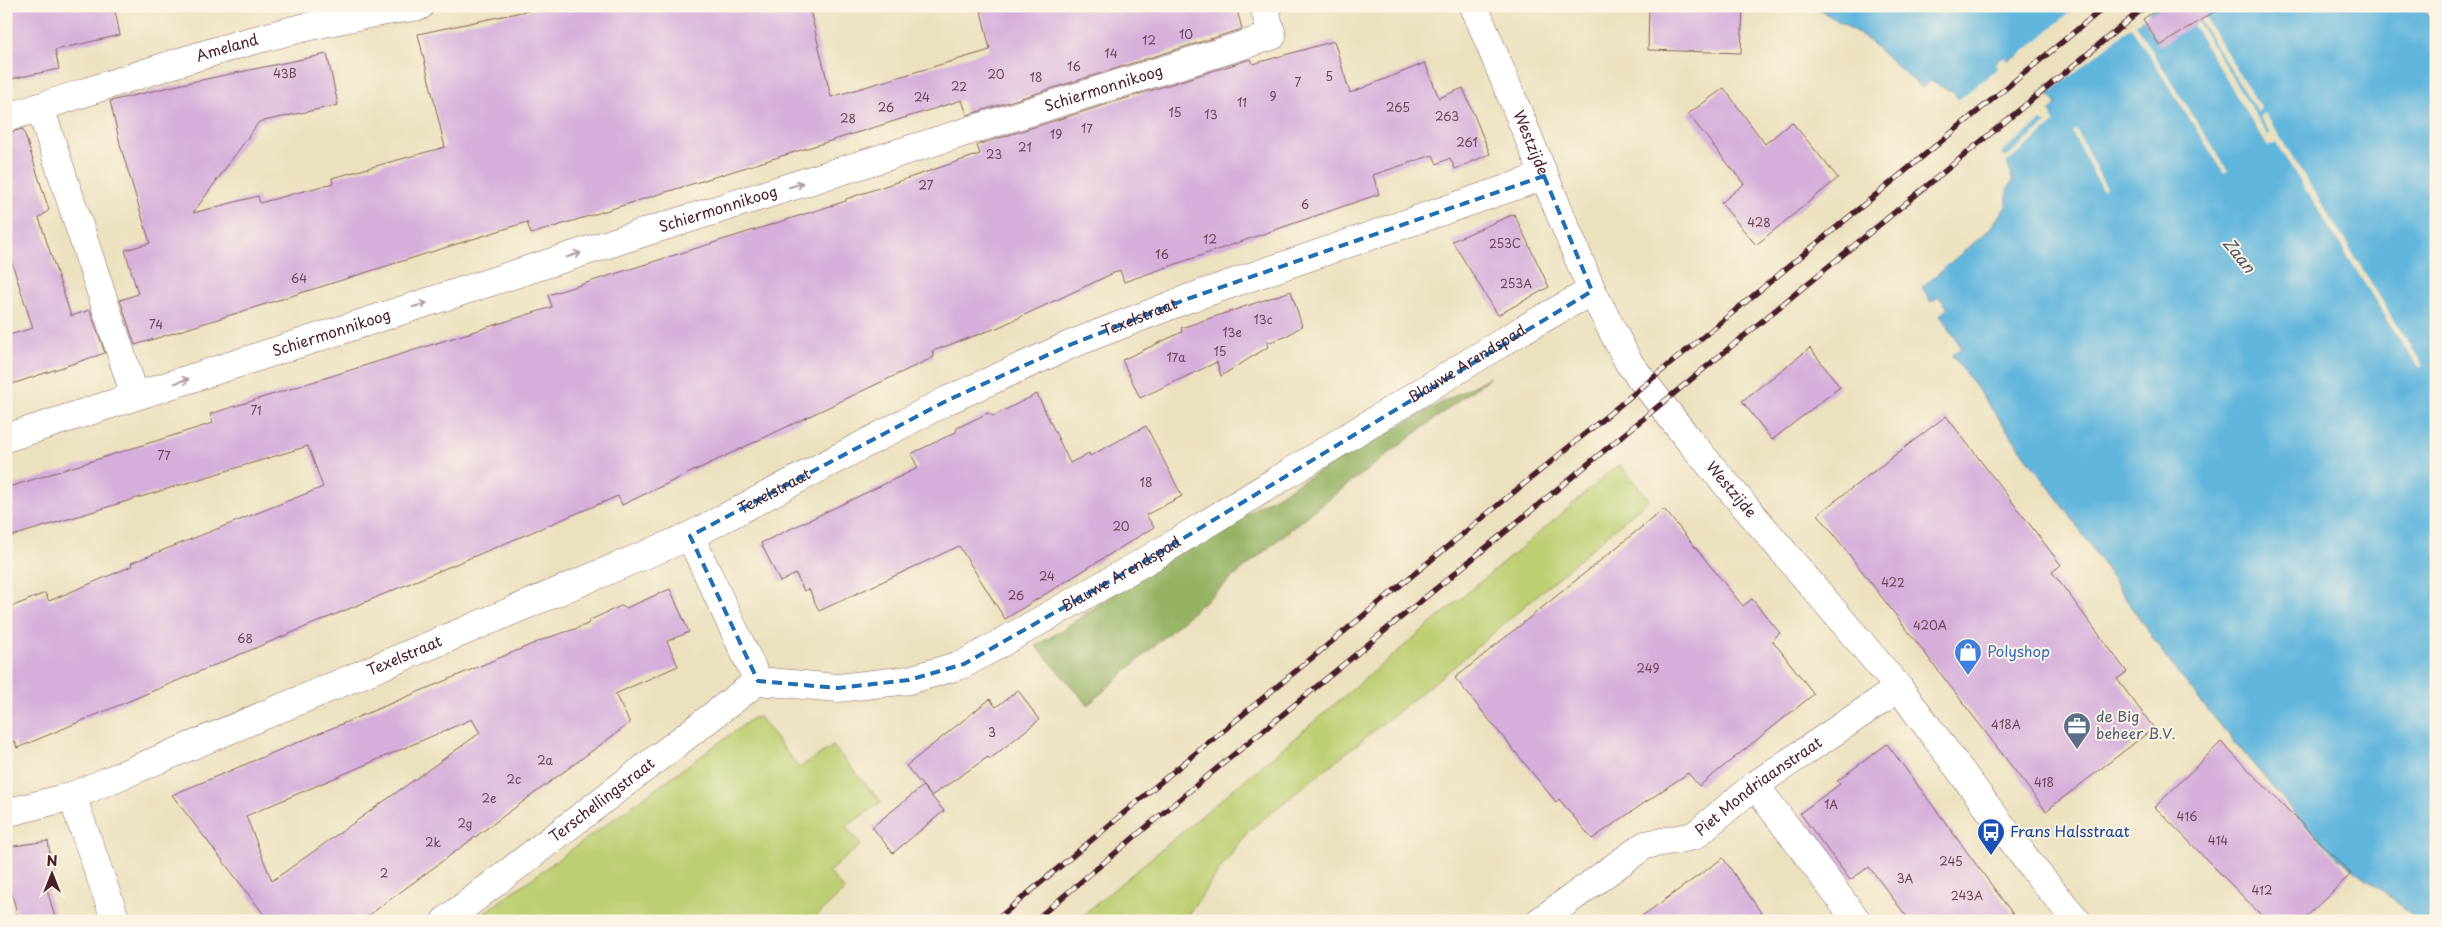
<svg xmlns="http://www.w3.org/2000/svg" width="2442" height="927" viewBox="0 0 2442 927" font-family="'Playpen Sans',sans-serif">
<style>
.green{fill:#bccf72;stroke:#83774e}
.forest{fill:#95b264;stroke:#706848}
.water{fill:#61b5dd;stroke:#566a84;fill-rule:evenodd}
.pier{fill:#ece1bf}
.building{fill:#d5aedb;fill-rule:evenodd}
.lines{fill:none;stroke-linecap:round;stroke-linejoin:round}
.minor-casing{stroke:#83635f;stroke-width:29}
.tertiary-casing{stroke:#83635f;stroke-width:29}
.minor{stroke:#fff;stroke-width:28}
.tertiary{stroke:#fff;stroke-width:28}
.rail-casing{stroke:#4a1f2b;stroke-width:5.5}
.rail{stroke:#fcf5e5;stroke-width:4;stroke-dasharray:11;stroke-linecap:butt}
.oneway{stroke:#ae9aa0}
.marked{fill:none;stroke:#1f6fb2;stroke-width:4;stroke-dasharray:10 6;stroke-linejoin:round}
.labels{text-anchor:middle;stroke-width:4;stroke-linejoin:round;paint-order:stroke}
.number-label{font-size:12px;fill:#6d4357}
.street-label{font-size:15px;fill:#4a1f2b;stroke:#fcf5e5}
.shop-label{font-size:15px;fill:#366cbe;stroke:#fcf5e5;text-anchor:start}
.service-label{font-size:15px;fill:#4e5e75;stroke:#fcf5e5;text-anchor:start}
.transit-label{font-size:15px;fill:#164399;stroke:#fcf5e5;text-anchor:start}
.water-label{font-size:16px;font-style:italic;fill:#525469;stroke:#fcf5e5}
</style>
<rect width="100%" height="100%" fill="#fcf5e5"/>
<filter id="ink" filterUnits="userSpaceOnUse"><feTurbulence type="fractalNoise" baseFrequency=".02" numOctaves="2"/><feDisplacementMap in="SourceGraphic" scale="10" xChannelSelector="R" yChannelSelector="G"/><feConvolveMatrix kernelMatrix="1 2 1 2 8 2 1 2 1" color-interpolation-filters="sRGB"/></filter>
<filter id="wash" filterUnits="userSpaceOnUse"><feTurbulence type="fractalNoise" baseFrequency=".0096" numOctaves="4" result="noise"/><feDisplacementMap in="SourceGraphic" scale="20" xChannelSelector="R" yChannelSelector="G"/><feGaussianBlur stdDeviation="1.12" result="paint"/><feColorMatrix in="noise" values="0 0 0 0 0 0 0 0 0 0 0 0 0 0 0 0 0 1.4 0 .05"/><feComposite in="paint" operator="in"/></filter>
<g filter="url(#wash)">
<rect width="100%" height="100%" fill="#ece1bf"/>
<g class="green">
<polygon points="1620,465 1649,499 1456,665 1248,831 1183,921 1076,921 1558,517 1609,472"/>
<polygon points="759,717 799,768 833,746 881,802 846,827 861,845 828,872 845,890 811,921 473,921 753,718"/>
</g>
<path class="forest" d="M1490,377L1309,514L1198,607L1088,705L1036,646C1069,627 1099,603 1131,583C1249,511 1368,441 1490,377Z"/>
<path class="water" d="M1813,6H2421L2436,28V921H2421L2412,914L2338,858L2301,821L2201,702L2165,656L2073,520L1952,355L1962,348L1940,315L1948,308L1939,297L1931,302L1922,287L1988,231L2007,205V189L2013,182L2006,157L1953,92L1930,81L1922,88L1863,36ZM2014,56L2017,57L2056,103L2055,106L2049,111L2053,115L2045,124L1997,67L2000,59L2006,58L2008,61Z"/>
<g class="pier">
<polygon points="2077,6 2156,6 2148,13 2149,15 2135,24 2228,171 2224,173 2131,27 2046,96 2015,59"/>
<polygon points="2191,6 2198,6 2261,109 2257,112"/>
<polygon points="2198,22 2268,135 2270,133 2260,117 2265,113 2423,366 2418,368 2276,143 2268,147 2193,25"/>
<polygon points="2005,57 2010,62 2004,60 2000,62 1999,66 2044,120 2050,118 2048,109 2055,123 2005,164 2004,159 2046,124 2041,121 2000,154 1957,101 1998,68 1996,64 1998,61"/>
<polygon points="2076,129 2106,188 2102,190 2072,132"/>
</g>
<g id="blocks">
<g class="building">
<polygon points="6,6 114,6 120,35 55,50 59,69 6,80"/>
<polygon points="550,6 809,6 831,97 990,50 980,6 1236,6 1242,29 967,115 962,100 531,234 527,222 135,345 120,300 138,294 125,250 150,243 121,148 110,101 187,83 327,54 338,105 259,122 193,213 258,196 260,203 333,183 332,178 445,147 418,34"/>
<polygon points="1649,6 1743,6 1741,53 1648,50"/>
<polygon points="2162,6 2223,6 2160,46 2143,19"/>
<polygon points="1334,41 1350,93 1425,63 1439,98 1463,88 1490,154 1455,169 1450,158 1437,164 1433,155 1373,175 1379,194 1124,282 1120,270 999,327 932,351 934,357 622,505 618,496 17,748 15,741 6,745 6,609 45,593 49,601 132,566 131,563 323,487 308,446 6,538 6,488 213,423 210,414 552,307 548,295 846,201 846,199 980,154 977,145 1251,59 1253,64"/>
<polygon points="1724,88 1765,144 1792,122 1838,178 1756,245 1721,203 1744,184 1688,114"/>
<polygon points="23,129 49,210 39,218 71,316 90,310 105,353 6,386 6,336 33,328 6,245 6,133"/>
<polygon points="1514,214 1549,287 1498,315 1452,241"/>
<polygon points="1291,291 1302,326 1285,337 1267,343 1268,347 1221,376 1217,362 1140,398 1122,360 1182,332 1181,328"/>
<polygon points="1810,348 1840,387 1772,440 1742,401"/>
<polygon points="1037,394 1070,463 1089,453 1090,456 1146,426 1182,496 1146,515 1154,527 1005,619 959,546 819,611 809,589 804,591 796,574 780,582 761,543 918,468 911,454 956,432 957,428 988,413 993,416"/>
<polygon points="1946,416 2061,565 2052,572 2127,672 2117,679 2154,728 2046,811 1818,514"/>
<polygon points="1664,509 1743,606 1752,599 1780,633 1772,640 1814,694 1699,786 1688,773 1592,839 1559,799 1556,802 1455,678"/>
<path d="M670,589L689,632L667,641L678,666L615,694L630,723L361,921H269L172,795L547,638L575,629L588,624L590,620L621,606L626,608ZM472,719L480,733L272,881L246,816Z"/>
<polygon points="1018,690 1039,720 990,759 988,757 931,796 906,766 990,699 996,707"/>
<polygon points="2221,742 2351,874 2302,921 2267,921 2155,807"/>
<polygon points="1887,744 1939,814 2018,921 1910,921 1869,867 1850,880 1800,813 1840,784 1837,781"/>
<polygon points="923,786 944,811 893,853 872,827"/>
<polygon points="48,841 55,887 47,889 56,921 19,921 12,894 6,895 6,847"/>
<polygon points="1723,858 1767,921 1635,921"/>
</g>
</g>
</g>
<g filter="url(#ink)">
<use href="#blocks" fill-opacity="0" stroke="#83635f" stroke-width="1"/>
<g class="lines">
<g class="minor-casing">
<g id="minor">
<polyline points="40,107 135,396"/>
<path id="s1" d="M6,118C142,75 278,24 420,6"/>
<path id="s2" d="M6,438L633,236L1272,36L1264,6"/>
<path id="s3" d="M690,536L758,681L838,688L909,680L964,664L1149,559L1524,329L1592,291"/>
<polyline points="1755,785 1857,921"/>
<polyline points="72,796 116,921"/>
<path id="s4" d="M6,813L72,796L690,536L948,400L1072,344L1187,299L1544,176"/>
<path id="s5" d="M445,921L758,681"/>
<path id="s6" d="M1540,921L1645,845L1694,836L1755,785L1899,688"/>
</g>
</g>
<g class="tertiary-casing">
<g id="tertiary">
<path id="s7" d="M1474,6L1592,291L1629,363L1688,439L1899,688L2032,867L2077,921"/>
</g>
</g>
<use href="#minor" class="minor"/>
<use href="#tertiary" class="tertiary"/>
<g class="rail-casing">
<g id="rail">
<polyline points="995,921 1168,776 2106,6"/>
<polyline points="1034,921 1187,793 2146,6"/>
</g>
</g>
<use href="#rail" class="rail"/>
</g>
<defs><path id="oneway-shaft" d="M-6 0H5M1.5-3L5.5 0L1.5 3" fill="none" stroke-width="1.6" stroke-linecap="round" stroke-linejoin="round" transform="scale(1.25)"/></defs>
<g class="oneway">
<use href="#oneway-shaft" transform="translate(796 185) rotate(-17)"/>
<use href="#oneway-shaft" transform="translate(574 255) rotate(-18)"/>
<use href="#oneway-shaft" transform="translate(420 305) rotate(-18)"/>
<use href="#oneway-shaft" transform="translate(182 381) rotate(-18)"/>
</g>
</g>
<path class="marked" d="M1544,176L1592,291L1149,559L964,664L909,680L838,688L758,681L690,536L948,400L1072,344L1187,299Z"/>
<defs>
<g id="shop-pin" transform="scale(1.4375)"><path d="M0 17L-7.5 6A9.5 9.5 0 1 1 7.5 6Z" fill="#3f7fe0" stroke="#fcf5e5"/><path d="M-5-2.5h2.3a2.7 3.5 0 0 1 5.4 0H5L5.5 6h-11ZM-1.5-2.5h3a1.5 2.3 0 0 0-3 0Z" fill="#fff"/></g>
<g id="office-pin" transform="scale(1.4375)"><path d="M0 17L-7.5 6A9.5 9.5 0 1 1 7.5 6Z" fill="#5c6f8a" stroke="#fcf5e5"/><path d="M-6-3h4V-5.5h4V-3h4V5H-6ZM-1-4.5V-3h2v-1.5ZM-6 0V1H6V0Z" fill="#fff"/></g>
<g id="bus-pin" transform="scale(1.4375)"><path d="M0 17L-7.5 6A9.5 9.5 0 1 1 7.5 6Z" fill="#1a4fb4" stroke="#fcf5e5"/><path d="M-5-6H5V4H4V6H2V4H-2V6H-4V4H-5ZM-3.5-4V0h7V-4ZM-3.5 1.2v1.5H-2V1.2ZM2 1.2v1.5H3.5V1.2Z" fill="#fff"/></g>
</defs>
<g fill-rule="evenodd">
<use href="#shop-pin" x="1968" y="652"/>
<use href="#office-pin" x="2077" y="726"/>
<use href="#bus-pin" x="1991" y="832"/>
</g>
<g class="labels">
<g class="number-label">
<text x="1186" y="39">10</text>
<text x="1149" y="45">12</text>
<text x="1111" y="58">14</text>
<text x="1074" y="71">16</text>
<text x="285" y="78">43B</text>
<text x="996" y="79">20</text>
<text x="1329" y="81">5</text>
<text x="1036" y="82">18</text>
<text x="1298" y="87">7</text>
<text x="959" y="91">22</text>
<text x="1273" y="101">9</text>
<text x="922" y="102">24</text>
<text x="1242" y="107">11</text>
<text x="886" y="112">26</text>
<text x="1398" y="112">265</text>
<text x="1175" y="117">15</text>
<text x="1211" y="119">13</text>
<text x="1447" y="121">263</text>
<text x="848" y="123">28</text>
<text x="1087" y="133">17</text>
<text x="1056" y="139">19</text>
<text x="1467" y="147">261</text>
<text x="1025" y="152">21</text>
<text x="994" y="159">23</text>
<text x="926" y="190">27</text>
<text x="1305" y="209">6</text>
<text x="1759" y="227">428</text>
<text x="1210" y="244">12</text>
<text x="1505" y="248">253C</text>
<text x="1162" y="259">16</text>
<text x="299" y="283">64</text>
<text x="1516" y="288">253A</text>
<text x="1263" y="324">13c</text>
<text x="156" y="329">74</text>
<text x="1232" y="337">13e</text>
<text x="1220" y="356">15</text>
<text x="1176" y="362">17a</text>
<text x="256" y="415">71</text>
<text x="164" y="460">77</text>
<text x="1146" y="487">18</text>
<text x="1121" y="531">20</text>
<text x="1047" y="581">24</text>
<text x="1893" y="587">422</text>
<text x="1016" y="600">26</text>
<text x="1930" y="630">420A</text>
<text x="245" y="643">68</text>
<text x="1648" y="673">249</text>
<text x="2006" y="729">418A</text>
<text x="992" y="737">3</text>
<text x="545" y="765">2a</text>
<text x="514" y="784">2c</text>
<text x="2044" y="787">418</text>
<text x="489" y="803">2e</text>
<text x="1831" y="809">1A</text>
<text x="2187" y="821">416</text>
<text x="465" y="828">2g</text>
<text x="2218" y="845">414</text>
<text x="433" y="847">2k</text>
<text x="1951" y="866">245</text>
<text x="384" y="878">2</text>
<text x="1905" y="883">3A</text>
<text x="2262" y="895">412</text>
<text x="1967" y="900">243A</text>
</g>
<g class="street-label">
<text dy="5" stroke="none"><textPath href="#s1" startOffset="232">Ameland</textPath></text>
<text dy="5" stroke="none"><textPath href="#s2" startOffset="1152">Schiermonnikoog</textPath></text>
<text dy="5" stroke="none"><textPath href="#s7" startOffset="148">Westzijde</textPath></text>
<text dy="5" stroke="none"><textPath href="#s2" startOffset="748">Schiermonnikoog</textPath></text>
<text dy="5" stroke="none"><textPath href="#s4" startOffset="1239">Texelstraat</textPath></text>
<text dy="5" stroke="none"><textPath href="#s2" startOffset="342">Schiermonnikoog</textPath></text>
<text dy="5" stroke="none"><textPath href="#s3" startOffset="955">Blauwe Arendspad</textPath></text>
<text dy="5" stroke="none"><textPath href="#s7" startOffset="552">Westzijde</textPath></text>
<text dy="5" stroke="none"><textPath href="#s4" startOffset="834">Texelstraat</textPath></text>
<text dy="5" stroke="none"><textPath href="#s3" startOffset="550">Blauwe Arendspad</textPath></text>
<text dy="5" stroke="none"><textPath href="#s4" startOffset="429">Texelstraat</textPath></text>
<text dy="5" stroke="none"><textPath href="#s6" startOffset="261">Piet Mondriaanstraat</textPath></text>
<text dy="5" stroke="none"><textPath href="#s5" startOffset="198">Terschellingstraat</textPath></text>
</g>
<g class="shop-label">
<text x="1987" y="657">Polyshop</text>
</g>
<g class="service-label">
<text x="2096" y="722">de Big<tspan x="2096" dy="17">beheer B.V.</tspan></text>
</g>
<g class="transit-label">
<text x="2010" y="837">Frans Halsstraat</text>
</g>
<g class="water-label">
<text transform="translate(2239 255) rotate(51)" y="6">Zaan</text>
</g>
</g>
<rect width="2442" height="927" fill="none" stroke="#fcf5e5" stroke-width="25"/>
<g transform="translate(52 874)" stroke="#fcf5e5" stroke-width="4" paint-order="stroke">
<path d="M0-4L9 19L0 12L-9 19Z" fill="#4a1f2b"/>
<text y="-8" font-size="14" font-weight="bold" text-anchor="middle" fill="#4a1f2b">N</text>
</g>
</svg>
